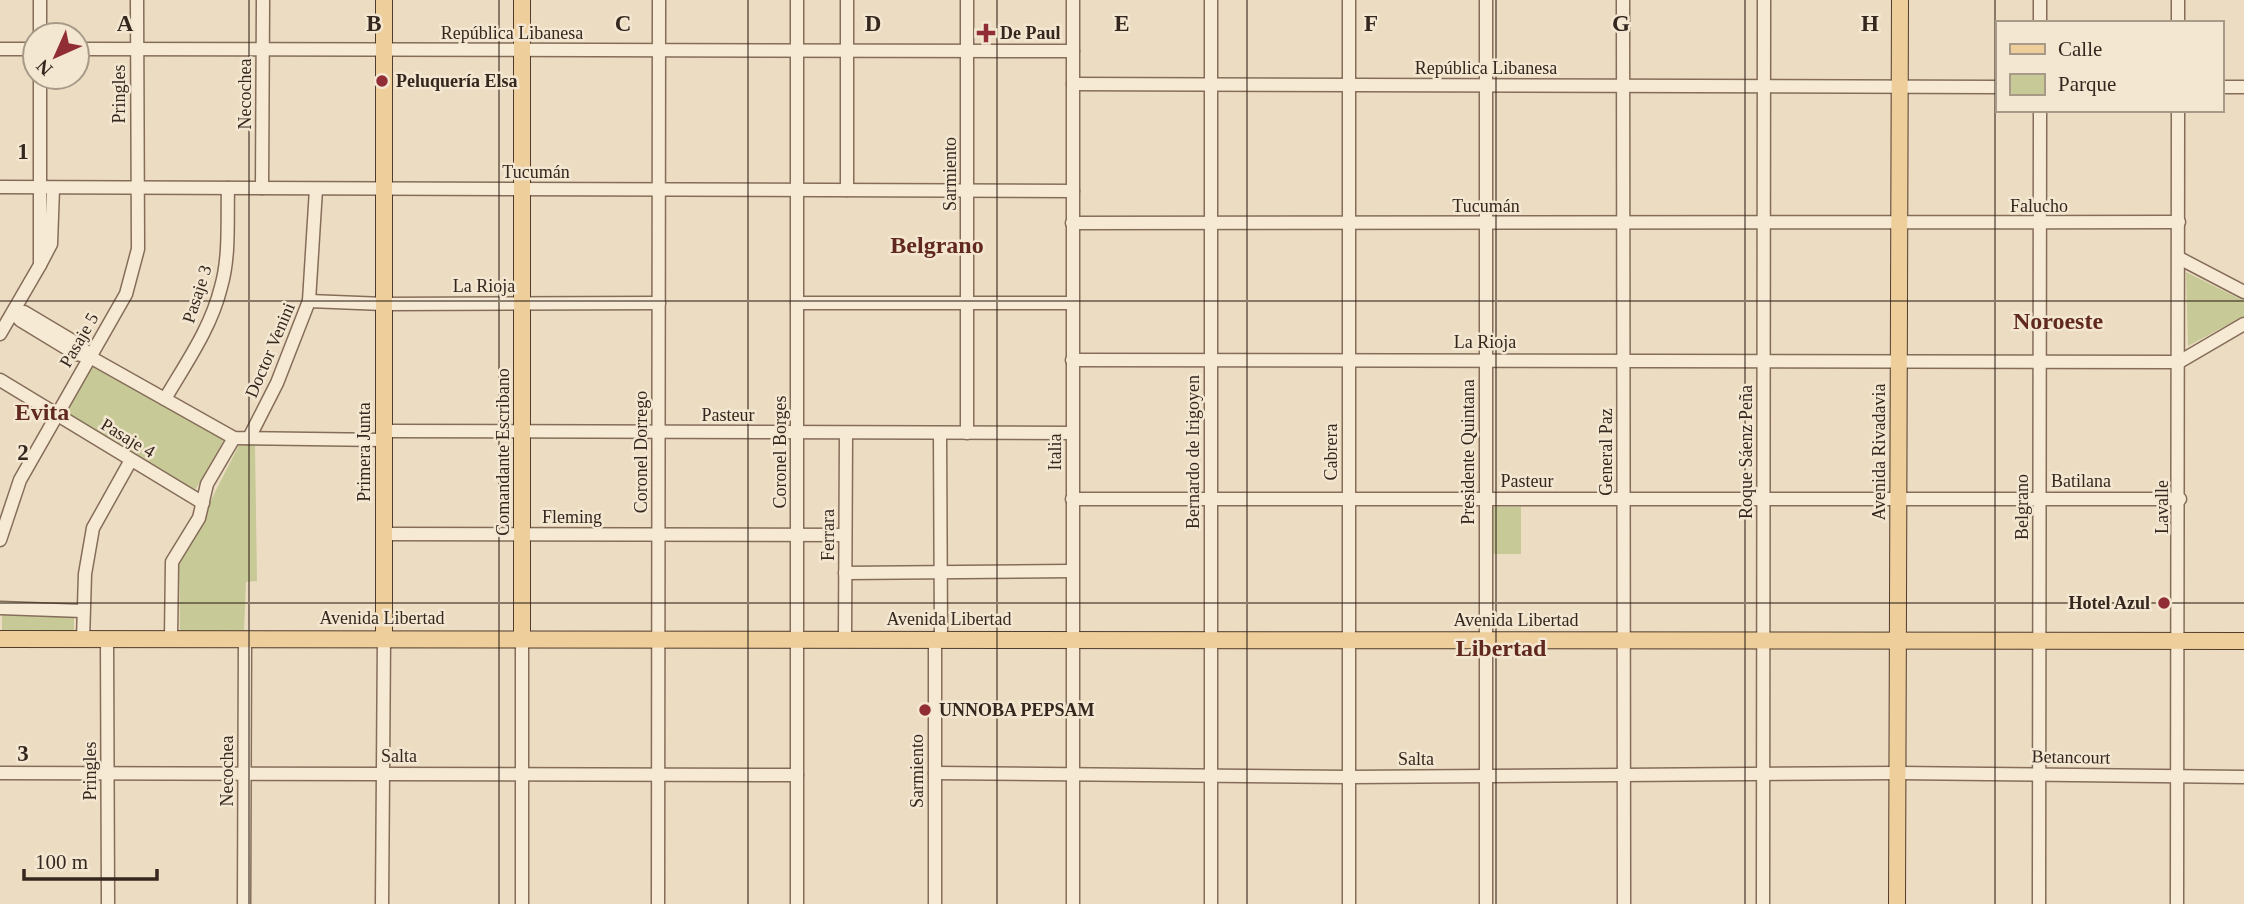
<svg xmlns="http://www.w3.org/2000/svg" width="2244" height="904" viewBox="0 0 2244 904" font-family="'Times New Roman',serif">
<style>
.green{fill:#c7c997}
.lines{fill:none;stroke-linecap:round;stroke-linejoin:round}
.minor-casing{stroke:#856d5a;stroke-width:15}
.major-casing{stroke:#523c2e;stroke-width:18}
.minor{stroke:#f7ead5;stroke-width:12}
.major{stroke:#eece9b;stroke-width:16}
.grid{fill:none;stroke:#35271e;stroke-width:2;stroke-opacity:0.55}
.poi-dot{fill:#912d35;stroke:#f4e7d1;stroke-width:2.5}
.labels{text-anchor:middle;stroke-width:5;stroke-linejoin:round;paint-order:stroke}
.street-label{font-size:18px;fill:#35271e;stroke:#f4e7d1}
.poi-label{font-size:18px;font-weight:bold;fill:#35271e;stroke:#f4e7d1;text-anchor:start}
.district-label{font-size:24px;font-weight:bold;fill:#60281f;stroke:#f4e7d1}
.grid-label{font-size:23px;text-anchor:middle;font-weight:bold;fill:#35271e;stroke:#f4e7d1;stroke-width:5;stroke-linejoin:round;paint-order:stroke}
</style>
<rect width="100%" height="100%" fill="#ecdcc2"/>
<g class="green">
<polygon points="2186,272 2244,301 2244,316 2188,346"/>
<polygon points="95,363 224,440 194,492 64,414"/>
<polygon points="255,444 257,581 246,582 244,631 180,631 179,563 239,445"/>
<rect x="1493" y="507" width="28" height="47"/>
<polygon points="74,614 74,633 2,632 2,615"/>
</g>
<g class="lines">
<g class="minor-casing">
<g id="minor">
<polyline points="40,0 40,35"/>
<polyline points="847,0 847,190"/>
<polyline points="1073,0 1073,904"/>
<polyline points="1211,0 1211,904"/>
<polyline points="1623,0 1624,904"/>
<polyline points="2178,0 2178,23"/>
<polyline points="2040,23 2040,0"/>
<polyline points="0,49 35,49"/>
<polyline points="77,49 1073,51"/>
<polyline points="1073,84 1997,87"/>
<polyline points="2221,87 2244,87"/>
<polyline points="0,187 1073,191"/>
<polyline points="262,188 263,0"/>
<polyline points="1072,223 2179,222"/>
<polyline points="2179,258 2244,292"/>
<polyline points="40,265 51,244 53,188"/>
<polyline points="309,301 384,304 659,303"/>
<polyline points="797,303 1072,303"/>
<polyline points="14,312 20,320 76,354 90,357 234,438 384,440"/>
<polyline points="14,312 24,312 81,346 90,357"/>
<polyline points="0,334 40,265 40,77"/>
<polyline points="1072,360 2179,362 2244,324"/>
<polyline points="0,380 203,503"/>
<path d="M165,399C186,363 211,328 221,287C230,256 227,220 228,188"/>
<polyline points="384,431 1072,433"/>
<polyline points="940,433 941,638"/>
<polyline points="967,433 967,0"/>
<polyline points="249,438 277,383 309,301 316,189"/>
<polyline points="1072,499 2180,499"/>
<polyline points="384,534 845,535"/>
<polyline points="0,540 20,480 126,294 138,249 137,0"/>
<polyline points="845,573 1072,571"/>
<polyline points="0,608 83,611"/>
<polyline points="171,638 172,562 199,518 207,484 234,438"/>
<polyline points="845,638 846,433"/>
<polyline points="83,639 85,574 93,528 131,460"/>
<polyline points="107,639 108,904"/>
<polyline points="0,773 797,775"/>
<polyline points="935,773 1349,777 1898,773 2244,777"/>
<polyline points="244,904 245,638"/>
<polyline points="382,904 384,637"/>
<polyline points="522,904 522,638"/>
<polyline points="658,904 659,0"/>
<polyline points="797,904 797,0"/>
<polyline points="935,904 935,638"/>
<polyline points="1349,904 1349,0"/>
<polyline points="1486,904 1486,0"/>
<polyline points="1763,904 1764,0"/>
<polyline points="2039,904 2040,110"/>
<polyline points="2177,904 2178,110"/>
</g>
</g>
<g class="major-casing">
<g id="major">
<polyline points="384,0 384,637"/>
<polyline points="522,638 522,0"/>
<polyline points="0,639 2244,641"/>
<polyline points="1897,904 1900,0"/>
</g>
</g>
<use href="#minor" class="minor"/>
<use href="#major" class="major"/>
</g>
<path class="grid" d="M249,0V904M499,0V904M748,0V904M997,0V904M1247,0V904M1496,0V904M1745,0V904M1995,0V904M0,301H2244M0,603H2244"/>
<g class="poi-dot">
<path d="M982.5 22.5h7v7h7v7h-7v7h-7v-7h-7v-7h7z"/>
<circle cx="382" cy="81" r="7"/>
<circle cx="2164" cy="603" r="7"/>
<circle cx="925" cy="710" r="7"/>
</g>
<g class="labels">
<g class="street-label">
<text x="512" y="39">República Libanesa</text>
<text x="1486" y="74">República Libanesa</text>
<text transform="translate(119 94) rotate(-90)" y="6">Pringles</text>
<text transform="translate(245 94) rotate(-90)" y="6">Necochea</text>
<text x="536" y="178">Tucumán</text>
<text transform="translate(950 174) rotate(-90)" y="6">Sarmiento</text>
<text x="1486" y="212">Tucumán</text>
<text x="2039" y="212">Falucho</text>
<text x="484" y="292">La Rioja</text>
<text transform="translate(197 294) rotate(-72)" y="6">Pasaje 3</text>
<text transform="translate(79 340) rotate(-60)" y="6">Pasaje 5</text>
<text x="1485" y="348">La Rioja</text>
<text transform="translate(270 350) rotate(-67)" y="6">Doctor Venini</text>
<text x="728" y="421">Pasteur</text>
<text transform="translate(128 438) rotate(31)" y="6">Pasaje 4</text>
<text transform="translate(364 452) rotate(-90)" y="6">Primera Junta</text>
<text transform="translate(503 452) rotate(-90)" y="6">Comandante Escribano</text>
<text transform="translate(641 452) rotate(-90)" y="6">Coronel Dorrego</text>
<text transform="translate(780 452) rotate(-90)" y="6">Coronel Borges</text>
<text transform="translate(1055 452) rotate(-90)" y="6">Italia</text>
<text transform="translate(1193 452) rotate(-90)" y="6">Bernardo de Irigoyen</text>
<text transform="translate(1331 452) rotate(-90)" y="6">Cabrera</text>
<text transform="translate(1468 452) rotate(-90)" y="6">Presidente Quintana</text>
<text transform="translate(1606 452) rotate(-90)" y="6">General Paz</text>
<text transform="translate(1746 452) rotate(-90)" y="6">Roque Sáenz Peña</text>
<text transform="translate(1879 452) rotate(-90)" y="6">Avenida Rivadavia</text>
<text x="1527" y="487">Pasteur</text>
<text x="2081" y="487">Batilana</text>
<text transform="translate(2022 507) rotate(-90)" y="6">Belgrano</text>
<text transform="translate(2162 507) rotate(-90)" y="6">Lavalle</text>
<text x="572" y="523">Fleming</text>
<text transform="translate(828 535) rotate(-90)" y="6">Ferrara</text>
<text x="382" y="624">Avenida Libertad</text>
<text x="949" y="625">Avenida Libertad</text>
<text x="1516" y="626">Avenida Libertad</text>
<text x="399" y="762">Salta</text>
<text transform="translate(2071 757) rotate(1)" y="6">Betancourt</text>
<text x="1416" y="765">Salta</text>
<text transform="translate(90 771) rotate(-90)" y="6">Pringles</text>
<text transform="translate(227 771) rotate(-90)" y="6">Necochea</text>
<text transform="translate(917 771) rotate(-90)" y="6">Sarmiento</text>
</g>
<g class="poi-label">
<text x="1000" y="39">De Paul</text>
<text x="396" y="87">Peluquería Elsa</text>
<text x="2150" y="609" text-anchor="end">Hotel Azul</text>
<text x="939" y="716">UNNOBA PEPSAM</text>
</g>
<g class="district-label">
<text x="937" y="253">Belgrano</text>
<text x="2058" y="329">Noroeste</text>
<text x="42" y="420">Evita</text>
<text x="1501" y="656">Libertad</text>
</g>
</g>
<g class="grid-label">
<text x="125" y="31">A</text>
<text x="374" y="31">B</text>
<text x="623" y="31">C</text>
<text x="873" y="31">D</text>
<text x="1122" y="31">E</text>
<text x="1371" y="31">F</text>
<text x="1621" y="31">G</text>
<text x="1870" y="31">H</text>
<text x="23" y="159">1</text>
<text x="23" y="460">2</text>
<text x="23" y="761">3</text>
</g>
<rect x="1996" y="21" width="228" height="91" fill="#f4e7d1" stroke="#a89a89" stroke-width="2"/>
<rect x="2010" y="44" width="35" height="10" fill="#eece9b" stroke="#a89a89" stroke-width="2"/>
<text x="2058" y="56" font-size="21" fill="#35271e">Calle</text>
<rect x="2010" y="74" width="35" height="21" fill="#c7c997" stroke="#a89a89" stroke-width="2"/>
<text x="2058" y="91" font-size="21" fill="#35271e">Parque</text>
<g transform="translate(56 56) rotate(225)"><circle r="33" fill="#f4e7d1" stroke="#a89a89" stroke-width="2"/>
<path d="M0-5L12 26L0 18L-12 26Z" fill="#912d35"/>
<text y="-10" font-size="19" font-weight="bold" text-anchor="middle" fill="#35271e">N</text>
</g>
<path d="M24 869v10h133v-10" fill="none" stroke="#35271e" stroke-width="3.5"/>
<text x="35" y="869" font-size="21" fill="#35271e" stroke="#f4e7d1" stroke-width="5" paint-order="stroke">100 m</text>
</svg>
